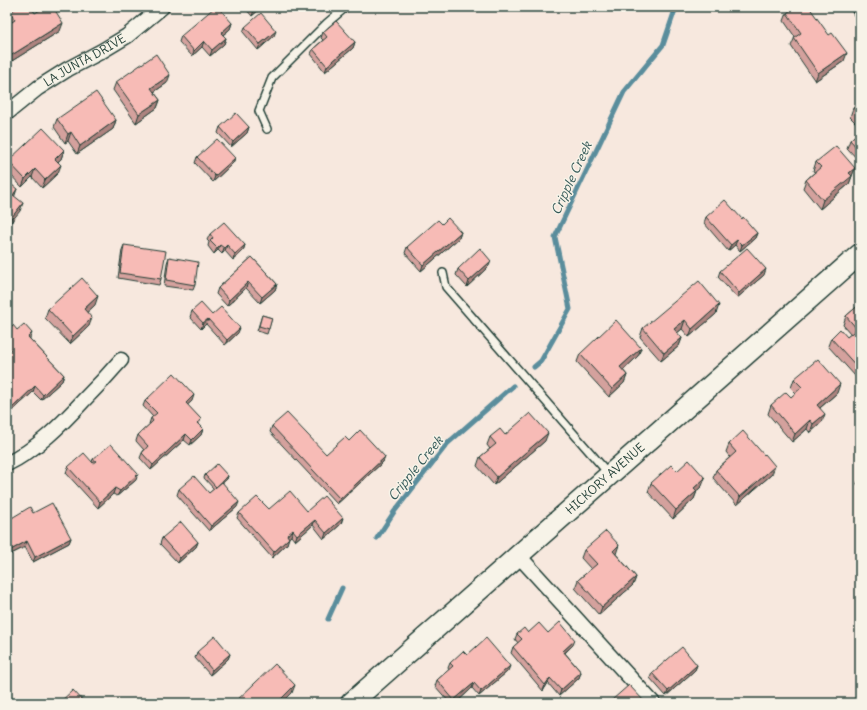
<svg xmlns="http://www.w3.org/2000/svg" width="867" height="710" viewBox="0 0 867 710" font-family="Delius,sans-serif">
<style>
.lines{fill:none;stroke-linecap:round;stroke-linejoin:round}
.stream{stroke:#5a8d9c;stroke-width:5}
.lane-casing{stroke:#1f3d34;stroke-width:10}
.street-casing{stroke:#1f3d34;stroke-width:17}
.secondary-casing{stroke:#1f3d34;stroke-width:23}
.lane{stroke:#f7f3e8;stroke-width:7}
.street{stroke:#f7f3e8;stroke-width:14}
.secondary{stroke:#f7f3e8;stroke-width:20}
.wall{fill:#d4a19d;stroke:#1f3d34}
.shaded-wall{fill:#ad837f;stroke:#1f3d34}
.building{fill:#f7bbb6;stroke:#1f3d34}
.labels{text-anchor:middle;stroke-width:3;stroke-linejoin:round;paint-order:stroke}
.street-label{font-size:12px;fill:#1f3d34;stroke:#f7f3e8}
.water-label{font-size:13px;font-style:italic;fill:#335857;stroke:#f7f3e8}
</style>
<rect width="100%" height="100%" fill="#f7e8de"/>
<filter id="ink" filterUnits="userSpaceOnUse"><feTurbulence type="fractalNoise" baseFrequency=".025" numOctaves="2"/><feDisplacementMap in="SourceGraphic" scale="8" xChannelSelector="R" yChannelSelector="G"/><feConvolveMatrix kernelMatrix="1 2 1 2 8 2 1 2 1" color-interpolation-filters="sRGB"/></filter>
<g filter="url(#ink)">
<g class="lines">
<g class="stream">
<polyline points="534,367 541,361 570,309 555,237 624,92 663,45 676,7"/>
<polyline points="377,538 394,512 448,443 513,386"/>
<polyline points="328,619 342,588"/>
</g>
<g class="lane-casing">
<g id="lane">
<polyline points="267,129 259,111 272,78 327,23 346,7"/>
<polyline points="443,273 446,287 608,473"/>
</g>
</g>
<g class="street-casing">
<g id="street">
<polyline points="859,7 860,10"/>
<path id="s1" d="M7,113L38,88L68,69L102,51L127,36L162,7"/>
<path d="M7,464C37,449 61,425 83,401C96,388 109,374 121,360"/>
<polyline points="518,555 653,703"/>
</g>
</g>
<g class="secondary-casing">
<g id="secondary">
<path id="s2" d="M351,703L860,254"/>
</g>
</g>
<use href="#lane" class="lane"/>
<use href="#street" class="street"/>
<use href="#secondary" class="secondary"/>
</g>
<g class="wall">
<polygon points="244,7 262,7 252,16"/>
<polygon points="10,12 35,13 60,31 7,64 7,25 9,23 7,20"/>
<polygon points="787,13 844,61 815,81 791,46 795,37 784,21"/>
<polygon points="232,23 230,29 223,35 226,38 224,44 210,56 202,47 192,56 179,42 181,36"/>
<polygon points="245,27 274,36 258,50 243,32"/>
<polygon points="323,32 355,42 353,48 325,72 311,54 313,49 323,40 321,38"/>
<polygon points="116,82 167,83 154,92 160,100 157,108 136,123 113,90"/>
<polygon points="860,102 860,127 850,117 853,108"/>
<polygon points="57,119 116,120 113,129 77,154 68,141 65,143 54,127"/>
<polygon points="220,127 249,127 247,133 231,147 218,133"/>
<polygon points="860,131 860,162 847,148 850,140"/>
<polygon points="64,150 61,159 58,162 58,173 42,188 32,177 22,187 7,171 7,164 8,161"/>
<polygon points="197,157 235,158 233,163 213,182 195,163"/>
<polygon points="816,162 855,168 849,184 820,209 803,188 806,180 815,172 813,171"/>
<polygon points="706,217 742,219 757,233 755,238 740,251 735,245 728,251 704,223"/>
<polygon points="442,224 461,232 459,238 421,271 405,253 407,247"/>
<polygon points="210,234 245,245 243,251 233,260 225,251 222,254 218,250 214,254 208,246 209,242 207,240"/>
<polygon points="124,245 161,279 159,285 118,278 122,250"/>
<polygon points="169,257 195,285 193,290 164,286 167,263"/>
<polygon points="252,257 277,284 275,290 260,303 246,288 227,306 216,294 218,288"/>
<polygon points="489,266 467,287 456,275 458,269"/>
<polygon points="720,271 764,275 737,298 718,277"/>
<polygon points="860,304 860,374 856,377 828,346 831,338 847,337 851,334 843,325 846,316"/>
<polygon points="95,305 87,312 89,326 70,344 45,318 48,309"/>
<polygon points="192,311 212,315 238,333 225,345 206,324 201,329 190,317"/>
<polygon points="716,314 689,337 682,329 677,333 682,338 679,346 661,361 640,337 643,328"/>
<polygon points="262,315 272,318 267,334 257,331"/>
<polygon points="7,330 17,330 30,338 30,339 64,375 62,381 41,400 33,392 9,414 7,412"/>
<polygon points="641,348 638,356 623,370 627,375 624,383 609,397 577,362 580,354"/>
<polygon points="794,379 837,393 820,408 822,422 810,433 807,429 792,442 768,414 771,405 791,397 796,393 791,388"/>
<polygon points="145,401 192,401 187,405 201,419 199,424 203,429 201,435 190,445 184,440 151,470 140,458 142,453 144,450 136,441 138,435 150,424 149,424 151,418 153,417 143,406"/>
<polygon points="272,426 326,454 349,441 385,457 383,462 337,504 270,432"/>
<polygon points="505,435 545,441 494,485 477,466 480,457 490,449 487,445 490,437"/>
<polygon points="729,444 772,474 737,505 713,478 716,470 730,457 726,452"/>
<polygon points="93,459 136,480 117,496 113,494 98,508 66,473 68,467 92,462"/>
<polygon points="677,471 702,486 697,491 694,499 673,519 648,492 651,483"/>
<polygon points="205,475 228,476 227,479 222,483 237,507 209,531 177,495 179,489 209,493 214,489 204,478"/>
<polygon points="860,477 860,487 857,484"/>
<polygon points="269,509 307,511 341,524 324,539 313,525 295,541 291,536 288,538 287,544 272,558 237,518 239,513"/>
<polygon points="33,513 71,538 69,543 33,562 25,547 7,556 7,514 10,519"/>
<polygon points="162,538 198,542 196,547 178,563 160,544"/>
<polygon points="584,550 616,554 636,577 633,585 599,615 575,588 578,580 591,569 581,558"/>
<polygon points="528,633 548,633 573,645 565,653 581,672 579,678 559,696 548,683 543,691 511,653 513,647 518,643 515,639 517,634"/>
<polygon points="197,652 230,654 228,659 210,675 195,658"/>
<polygon points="467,655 508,671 479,696 472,688 456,703 450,703 435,686 437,680 449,670 448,668 450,663"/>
<polygon points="697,665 695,670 666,696 650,678 652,673"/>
<polygon points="612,700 644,703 611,703"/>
</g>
<g class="shaded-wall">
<polygon points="258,7 262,7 252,16 254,10"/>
<polygon points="63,23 60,31 7,64 7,58"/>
<polygon points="232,23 230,29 219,38 221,33"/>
<polygon points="276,31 274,36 258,50 260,44"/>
<polygon points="226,38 224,44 210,56 212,50"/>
<polygon points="204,41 202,47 192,56 194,51"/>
<polygon points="355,42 353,48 325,72 327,66"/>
<polygon points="847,53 844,61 815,81 818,73"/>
<polygon points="170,75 167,83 148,96 151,88"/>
<polygon points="160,100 157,108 136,123 139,114"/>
<polygon points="116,120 113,129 77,154 80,146"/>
<polygon points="249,127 247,133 231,147 233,142"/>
<polygon points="71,132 68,141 65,143 68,134"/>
<polygon points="64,150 61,159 52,167 55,159"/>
<polygon points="235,158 233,163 213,182 215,176"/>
<polygon points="61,165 58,173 42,188 45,180"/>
<polygon points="855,168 849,184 820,209 823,200 849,173"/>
<polygon points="35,169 32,177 22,187 25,179"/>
<polygon points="17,189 14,198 13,195"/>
<polygon points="23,203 20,211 7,227 7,223"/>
<polygon points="461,232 459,238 421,271 423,265"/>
<polygon points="757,233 755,238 740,251 742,245"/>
<polygon points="737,240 735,245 728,251 731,245"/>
<polygon points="220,245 218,250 214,254 217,248"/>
<polygon points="227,245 225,251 222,254 224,248"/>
<polygon points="245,245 243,251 233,260 235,254"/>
<polygon points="491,261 489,266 467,287 469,281"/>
<polygon points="766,269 764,275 737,298 739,293"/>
<polygon points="248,282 246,288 227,306 229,300"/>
<polygon points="277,284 275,290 260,303 262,297"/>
<polygon points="98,296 95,305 81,318 84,309"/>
<polygon points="719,305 716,314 689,337 692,329"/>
<polygon points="92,318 89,326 70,344 73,336"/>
<polygon points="208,319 206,324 201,329 203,323"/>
<polygon points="685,320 682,329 671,338 674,329"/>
<polygon points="240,328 238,333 225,345 227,340"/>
<polygon points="32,333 30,338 26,342 28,337"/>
<polygon points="682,338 679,346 661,361 664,353"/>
<polygon points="641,348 638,356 617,376 620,367"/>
<polygon points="860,368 860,374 856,377 859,369"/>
<polygon points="64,375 62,381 41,400 43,395"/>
<polygon points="627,375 624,383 609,397 612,389"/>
<polygon points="840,384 837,393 814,413 817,405"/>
<polygon points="35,386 33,392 9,414 11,409"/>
<polygon points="194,395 192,401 183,409 186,403"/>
<polygon points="825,414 822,422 810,433 813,424"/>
<polygon points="810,420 807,429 792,442 795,434"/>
<polygon points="203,429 201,435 190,445 192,440"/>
<polygon points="548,433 545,441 494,485 497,477"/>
<polygon points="186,434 184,440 151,470 153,465"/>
<polygon points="385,457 383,462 337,504 340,499"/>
<polygon points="775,466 772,474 737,505 740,497"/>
<polygon points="138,474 136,480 117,496 120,491"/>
<polygon points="228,476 227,479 215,489 216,487"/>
<polygon points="705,478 702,486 691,496 694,488"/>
<polygon points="115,488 113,494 98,508 100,502"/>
<polygon points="697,491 694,499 673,519 676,510"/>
<polygon points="239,502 237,507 209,531 211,526"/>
<polygon points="343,518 341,524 324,539 326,533"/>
<polygon points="315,520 313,525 295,541 297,535"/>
<polygon points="293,530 291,536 285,541 287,535"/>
<polygon points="71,538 69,543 33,562 35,557"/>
<polygon points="289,538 287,544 272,558 274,552"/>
<polygon points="27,541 25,547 7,556 7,552"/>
<polygon points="198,542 196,547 178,563 180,558"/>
<polygon points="619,545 616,554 613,551"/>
<polygon points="636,577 633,585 599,615 602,607"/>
<polygon points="575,640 573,645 561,656 563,651"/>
<polygon points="230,654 228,659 210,675 212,670"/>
<polygon points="697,665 695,670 666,696 668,691"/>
<polygon points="510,666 508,671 479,696 481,691"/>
<polygon points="581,672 579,678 559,696 561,690"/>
<polygon points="550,678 548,683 543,691 545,685"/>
<polygon points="474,683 472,688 456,703 453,703 454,700"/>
<polygon points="295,685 292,693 282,703 277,703"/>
</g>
<g class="building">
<polygon points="18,7 31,7 35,13 45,7 53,7 63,23 7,58 7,25 15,20 10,12"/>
<polygon points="215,7 218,7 232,23 221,33 226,38 212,50 204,41 194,51 181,36"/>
<polygon points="251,7 258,7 254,10"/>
<polygon points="795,7 809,7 829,35 832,33 847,53 818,73 794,38 801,33 787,13"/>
<polygon points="261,13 276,31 260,44 245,27"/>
<polygon points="336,21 355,42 327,66 313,49 327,37 323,32"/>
<polygon points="156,54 170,75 151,88 160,100 139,114 116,82"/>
<polygon points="96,92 116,120 80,146 71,132 68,134 57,119"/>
<polygon points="860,102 860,116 853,108"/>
<polygon points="236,113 249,127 233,142 220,127"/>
<polygon points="43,128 64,150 55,159 61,165 45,180 35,169 25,179 8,161"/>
<polygon points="860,131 860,151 850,140"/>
<polygon points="217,139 235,158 215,176 197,157"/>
<polygon points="836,146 855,168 849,173 852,176 823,200 806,180 821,167 816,162"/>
<polygon points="7,181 17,189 13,195 23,203 7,223"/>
<polygon points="725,200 742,219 743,217 757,233 742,245 737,240 731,245 706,217"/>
<polygon points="448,218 461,232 423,265 407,247 438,220 442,224"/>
<polygon points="224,222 245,245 235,254 227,245 224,248 220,245 217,248 210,241 213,238 210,234"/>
<polygon points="124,245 166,251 161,279 120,273"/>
<polygon points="480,248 491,261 469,281 458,269"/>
<polygon points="747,248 766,269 739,293 720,271"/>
<polygon points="169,257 198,262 195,285 166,280"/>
<polygon points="252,257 277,284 262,297 248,282 229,300 218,288"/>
<polygon points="82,278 98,296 84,309 92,318 73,336 48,309"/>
<polygon points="699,281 719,305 692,329 685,320 674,329 682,338 664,353 643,328"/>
<polygon points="201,303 212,315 221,307 240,328 227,340 208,319 203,323 192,311"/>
<polygon points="860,304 860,368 859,369 831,338 840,329 847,337 857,329 846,316"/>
<polygon points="262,315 272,318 269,329 259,326"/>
<polygon points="616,320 641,348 620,367 627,375 612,389 580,354"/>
<polygon points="24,324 32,333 28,337 64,375 43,395 35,386 11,409 7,404 7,354 11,350 7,346 7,330 13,325 17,330"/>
<polygon points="818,359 840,384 817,405 825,414 813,424 810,420 795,434 771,405 786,392 791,397 802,387 794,379"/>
<polygon points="174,373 194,395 186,403 201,419 197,423 203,429 192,440 186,434 153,465 142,453 148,446 138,435 153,421 151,418 157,413 145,401"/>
<polygon points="287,413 326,454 345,437 349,441 360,430 385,457 340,499 272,426"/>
<polygon points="530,413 548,433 497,477 480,457 496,444 490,437 500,429 505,435"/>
<polygon points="743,431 764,455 765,454 775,466 740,497 716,470 736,452 729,444"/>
<polygon points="111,444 138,474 120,491 115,488 100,502 68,467 84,453 93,463 96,461 93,459"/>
<polygon points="689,460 705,478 694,488 697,491 676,510 651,483 671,465 677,471"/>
<polygon points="217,464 228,476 216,487 205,475"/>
<polygon points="194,476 209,493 222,482 239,502 211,526 179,489"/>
<polygon points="290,491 307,511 324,496 343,518 326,533 315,520 297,535 293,530 287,535 289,538 274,552 239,513 257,497 269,509"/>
<polygon points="52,503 71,538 35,557 27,541 7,552 7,514 10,519 30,507 33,513"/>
<polygon points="181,522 198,542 180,558 162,538"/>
<polygon points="606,531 619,545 613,551 636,577 602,607 578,580 597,564 584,550"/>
<polygon points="560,622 575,640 563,651 581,672 561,690 550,678 545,685 513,647 522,639 517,634 524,628 528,633 539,623 548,633"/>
<polygon points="215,636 230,654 212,670 197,652"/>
<polygon points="486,638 510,666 481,691 474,683 454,700 437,680 453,666 450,663 463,651 467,655"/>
<polygon points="682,647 697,665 668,691 652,673"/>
<polygon points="275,664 295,685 277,703 234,703"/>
<polygon points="629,685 645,702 644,703 615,703 612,700"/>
<polygon points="73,690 85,703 59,703"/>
</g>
</g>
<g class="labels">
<g class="street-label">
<text dy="4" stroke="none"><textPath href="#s1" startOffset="94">LA JUNTA DRIVE</textPath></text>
<text dy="4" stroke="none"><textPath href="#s2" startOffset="339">HICKORY AVENUE</textPath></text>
</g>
<g class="water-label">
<text transform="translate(571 178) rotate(-65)" y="5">Cripple Creek</text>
<text transform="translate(415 468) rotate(-51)" y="5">Cripple Creek</text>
</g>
</g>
<rect width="867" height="710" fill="none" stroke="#f7f3e8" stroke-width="24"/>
<rect x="12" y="12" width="843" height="686" fill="none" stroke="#1f3d34" stroke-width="1.5" filter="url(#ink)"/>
</svg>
